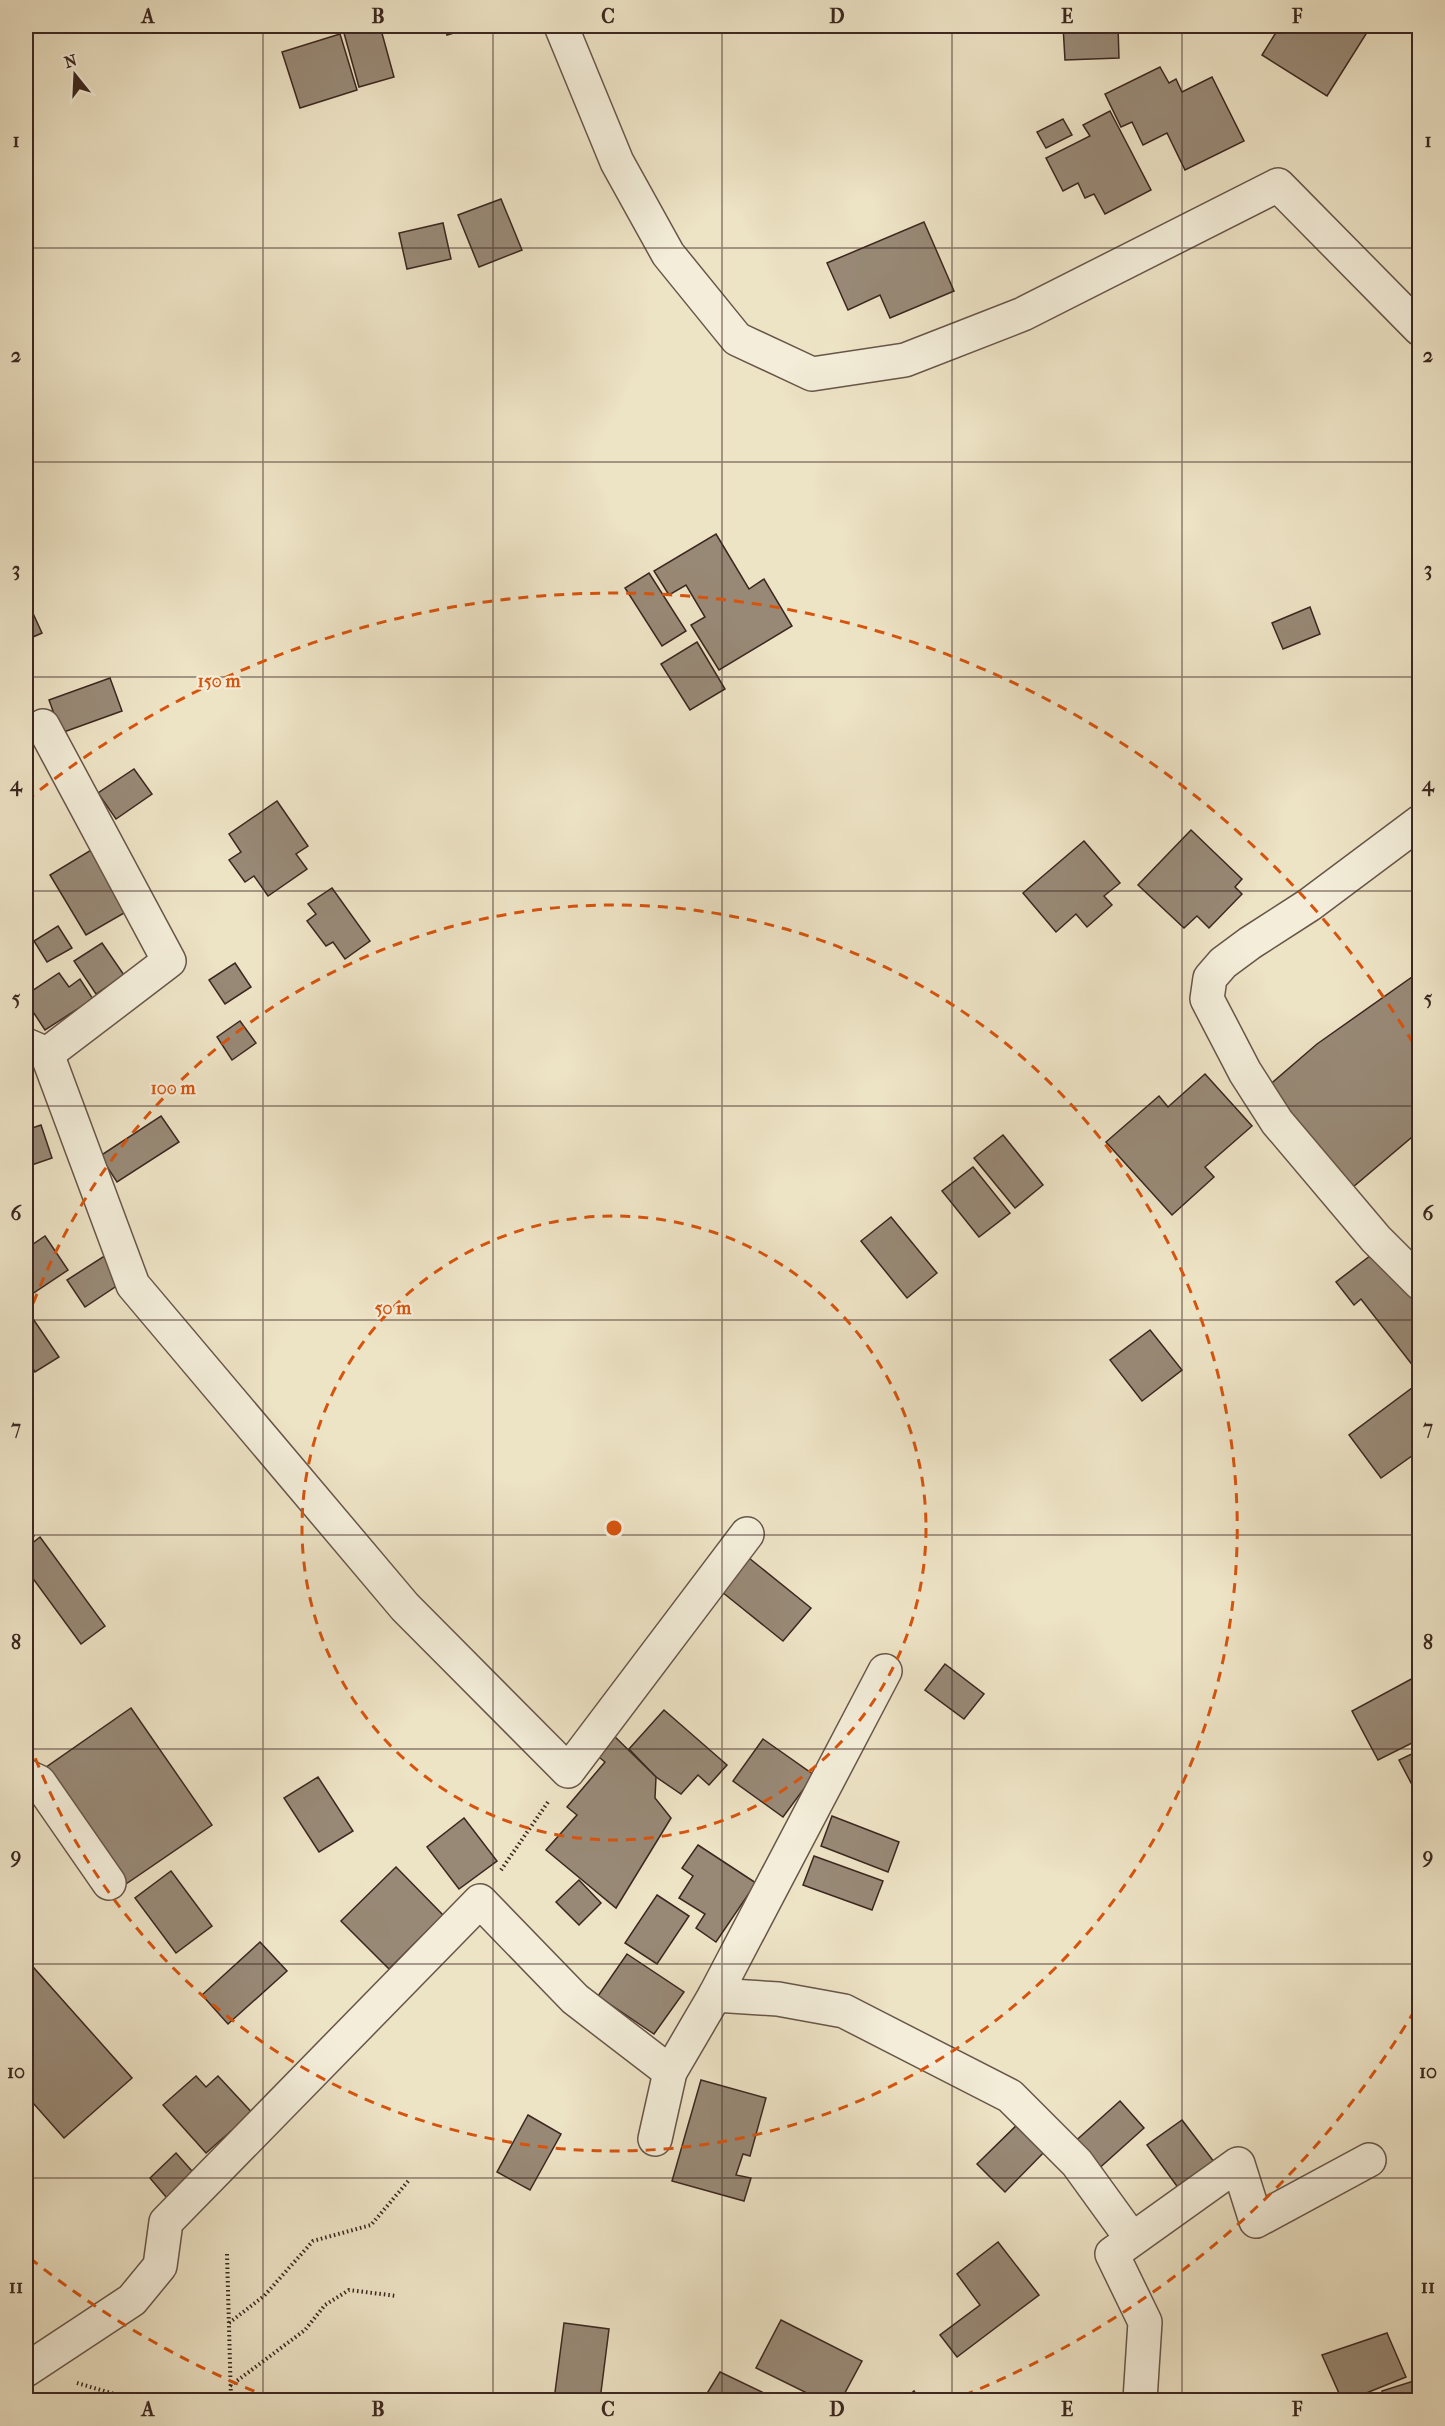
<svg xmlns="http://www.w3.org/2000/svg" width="1445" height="2426" viewBox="0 0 1445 2426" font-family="'IM FELL French Canon',serif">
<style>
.building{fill:#988976;stroke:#3b2720;stroke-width:1.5}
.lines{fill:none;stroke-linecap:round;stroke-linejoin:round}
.street-casing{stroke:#685649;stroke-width:36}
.path{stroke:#3b2720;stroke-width:4;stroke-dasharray:1.5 3;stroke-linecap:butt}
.street{stroke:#f3edd9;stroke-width:33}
.grid{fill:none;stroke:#3b2720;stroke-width:1.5;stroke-opacity:0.55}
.ring{fill:none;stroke:#d7540e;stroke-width:3;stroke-dasharray:10 8}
.centre{fill:#d7540e;stroke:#f3edd9;stroke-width:3}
.ring-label{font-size:18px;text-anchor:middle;font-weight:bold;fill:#d7540e;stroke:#f3edd9;stroke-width:4.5;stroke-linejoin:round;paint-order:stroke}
.neatline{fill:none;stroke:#3b2720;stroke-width:2}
.grid-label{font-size:20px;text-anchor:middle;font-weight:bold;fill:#3b2720}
</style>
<rect width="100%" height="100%" fill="#ede3c5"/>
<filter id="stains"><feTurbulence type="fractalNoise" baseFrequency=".00333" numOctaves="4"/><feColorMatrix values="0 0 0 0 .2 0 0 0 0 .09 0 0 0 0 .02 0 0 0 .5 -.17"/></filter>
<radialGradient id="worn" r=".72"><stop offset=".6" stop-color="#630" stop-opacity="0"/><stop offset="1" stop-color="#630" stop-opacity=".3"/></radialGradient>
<g class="building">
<polygon points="342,26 380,26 394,77 359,87"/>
<polygon points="444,26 477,26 447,35"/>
<polygon points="1063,26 1118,26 1119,58 1065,60"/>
<polygon points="1280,26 1371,26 1327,96 1262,55"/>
<polygon points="340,34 357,90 300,108 282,52"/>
<polygon points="1160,67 1169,83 1176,79 1182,92 1212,77 1244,141 1185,170 1167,133 1143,145 1132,122 1121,127 1105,94"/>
<polygon points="1110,111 1151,190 1105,214 1094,194 1085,198 1078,183 1063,191 1046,158 1090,136 1083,125"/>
<polygon points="1063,119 1072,135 1046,148 1037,132"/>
<polygon points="501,199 522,250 479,267 458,215"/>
<polygon points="924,222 954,291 890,318 880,295 848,310 827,263"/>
<polygon points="443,223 451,259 407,269 399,233"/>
<polygon points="716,534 749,589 764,579 792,626 719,670 691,625 705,617 686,585 669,595 654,571"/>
<polygon points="649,573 686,631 662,646 625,588"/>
<polygon points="1310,607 1320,634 1283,649 1272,623"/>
<polygon points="31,609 42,633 26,640 26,611"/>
<polygon points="697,642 725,689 690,710 661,664"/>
<polygon points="110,678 122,711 61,733 49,700"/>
<polygon points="134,769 152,794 116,819 98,793"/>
<polygon points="277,801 308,846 296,854 307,869 268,896 254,876 245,882 229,860 241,852 229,834"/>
<polygon points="1191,830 1242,879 1235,887 1242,894 1209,928 1197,916 1184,928 1138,885"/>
<polygon points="1084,841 1120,883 1104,896 1112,905 1087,927 1076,914 1056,932 1023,893"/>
<polygon points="101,844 138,905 86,935 50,875"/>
<polygon points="332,888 370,941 345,959 333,942 326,946 307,921 316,914 308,904"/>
<polygon points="58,926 72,948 47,962 34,941"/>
<polygon points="102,943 124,975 96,994 74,961"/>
<polygon points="235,963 251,987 225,1004 209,980"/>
<polygon points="59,973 69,987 80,979 93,999 45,1030 26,1001 26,995"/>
<polygon points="1412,977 1420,987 1420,1135 1411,1138 1346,1193 1260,1093 1317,1044"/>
<polygon points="240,1021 256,1043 232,1060 217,1037"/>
<polygon points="1205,1074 1252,1126 1205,1167 1214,1177 1172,1215 1106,1142 1159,1096 1168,1107"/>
<polygon points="161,1116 179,1142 117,1182 100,1156"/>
<polygon points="41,1125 52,1158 26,1167 26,1130"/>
<polygon points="1003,1135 1043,1185 1015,1208 974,1158"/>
<polygon points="973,1167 1010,1213 979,1237 942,1191"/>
<polygon points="891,1217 937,1273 907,1298 861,1241"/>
<polygon points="45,1236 68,1270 26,1298 26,1249"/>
<polygon points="1379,1249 1420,1300 1420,1369 1417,1371 1361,1299 1354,1305 1336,1282"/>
<polygon points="106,1255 124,1281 85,1307 67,1280"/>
<polygon points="27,1310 59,1357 35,1372 26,1358 26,1311"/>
<polygon points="1150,1330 1182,1370 1142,1401 1110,1360"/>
<polygon points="1420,1382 1420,1450 1381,1478 1349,1435"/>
<polygon points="26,1525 34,1536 26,1543"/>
<polygon points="40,1537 105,1626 81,1644 26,1569 26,1548"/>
<polygon points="749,1558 811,1608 783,1641 722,1592"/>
<polygon points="945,1664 984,1694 964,1719 925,1690"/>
<polygon points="1415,1677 1420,1685 1420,1739 1378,1760 1352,1711"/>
<polygon points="131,1708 212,1825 123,1886 42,1770"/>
<polygon points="664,1710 727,1765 709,1785 698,1775 681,1794 656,1777 629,1749"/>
<polygon points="606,1728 656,1777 655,1798 671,1818 616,1908 546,1850 577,1815 567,1807 605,1762 588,1748"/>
<polygon points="763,1739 814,1775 783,1817 733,1781"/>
<polygon points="1420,1750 1420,1800 1399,1760"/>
<polygon points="318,1777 353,1831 319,1852 284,1798"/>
<polygon points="832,1816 899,1842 888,1872 821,1846"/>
<polygon points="464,1818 497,1861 459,1889 427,1847"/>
<polygon points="698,1845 756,1883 716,1942 696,1928 705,1914 679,1898 693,1876 682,1868"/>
<polygon points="814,1856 883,1881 872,1910 803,1885"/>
<polygon points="396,1867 443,1915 389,1969 341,1921"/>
<polygon points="171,1871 212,1926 176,1953 135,1898"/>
<polygon points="579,1880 601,1903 579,1925 556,1902"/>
<polygon points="657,1895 689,1916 657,1964 625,1943"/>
<polygon points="260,1942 287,1971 228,2024 202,1995"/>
<polygon points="627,1954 684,1992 654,2034 598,1996"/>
<polygon points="26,1959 132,2078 64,2138 26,2095"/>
<polygon points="196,2076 206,2087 218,2076 259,2120 238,2139 231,2131 206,2153 163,2105"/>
<polygon points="701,2080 766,2098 750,2156 743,2154 736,2175 751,2178 744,2201 672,2181"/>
<polygon points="1120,2101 1144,2128 1095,2172 1071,2145"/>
<polygon points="528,2115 561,2134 530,2190 497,2172"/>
<polygon points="1026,2116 1053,2143 1005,2192 977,2164"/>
<polygon points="1182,2120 1215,2163 1179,2189 1147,2145"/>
<polygon points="176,2153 199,2179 172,2204 150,2178"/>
<polygon points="998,2242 1039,2295 957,2357 940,2335 980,2305 957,2274"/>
<polygon points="781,2320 862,2361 841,2400 821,2400 756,2368"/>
<polygon points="564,2323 609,2329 600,2400 554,2400"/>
<polygon points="1387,2333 1406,2377 1349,2400 1342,2400 1322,2355"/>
<polygon points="720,2372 762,2392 756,2400 703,2400"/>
<polygon points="1420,2379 1420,2400 1383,2400 1382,2391"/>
<polygon points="914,2391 920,2400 904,2400"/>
<polygon points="1194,2394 1195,2400 1172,2400"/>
</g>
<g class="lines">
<g class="street-casing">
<g id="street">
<polyline points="561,26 617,162 668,254 737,339 812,374 905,360 1023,314 1278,185 1420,329"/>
<polyline points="1420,822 1309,905 1250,943 1223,963 1210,978 1207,999 1245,1072 1277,1122 1376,1239 1420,1283"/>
<polyline points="26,1045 47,1054 169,961 43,726"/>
<polyline points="47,1054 133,1285 405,1607 568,1771 747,1534"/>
<polyline points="26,1776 39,1782 109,1883"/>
<polyline points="715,1995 778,1999 844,2011 1010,2096 1077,2163 1132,2239"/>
<polyline points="655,2139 670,2072 715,1995 885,1671"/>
<polyline points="26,2370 132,2300 160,2266 166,2222 480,1901 575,1999 670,2072"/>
<polyline points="1140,2400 1145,2322 1112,2254 1238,2164 1256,2221 1369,2160"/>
</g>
</g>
<g class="path">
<polyline points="501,1870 548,1802"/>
<polyline points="227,2254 231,2400"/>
<polyline points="229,2323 264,2296 313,2241 371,2225 410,2179"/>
<polyline points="77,2383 135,2400"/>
<polyline points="230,2386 305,2330 325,2305 349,2290 397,2296"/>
</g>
<use href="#street" class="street"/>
</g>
<path class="grid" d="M263,26V2400M493,26V2400M722,26V2400M952,26V2400M1182,26V2400M26,248H1420M26,462H1420M26,677H1420M26,891H1420M26,1106H1420M26,1320H1420M26,1535H1420M26,1749H1420M26,1964H1420M26,2178H1420"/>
<g class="ring">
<circle cx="614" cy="1528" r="312"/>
<path d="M27 1320A623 623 0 1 1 27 1736"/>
<path d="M1415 2010A935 935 0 0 1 957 2398M271 2398A935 935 0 0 1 26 2255M26 801A935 935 0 0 1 1415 1046"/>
</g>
<circle cx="614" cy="1528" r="9" class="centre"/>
<g class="ring-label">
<text x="219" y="687">150 m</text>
<text x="173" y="1094">100 m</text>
<text x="393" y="1314">50 m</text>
</g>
<rect width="1445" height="2426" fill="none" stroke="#ede3c5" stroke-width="66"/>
<g transform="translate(75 75) rotate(342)" stroke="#f3edd9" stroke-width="4.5" paint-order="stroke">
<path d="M0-4.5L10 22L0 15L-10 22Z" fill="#3b2720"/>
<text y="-9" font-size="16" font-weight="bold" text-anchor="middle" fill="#3b2720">N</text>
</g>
<rect x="33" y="33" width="1379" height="2360" class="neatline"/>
<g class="grid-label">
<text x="148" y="23">A</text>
<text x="378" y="23">B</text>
<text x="608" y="23">C</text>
<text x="837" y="23">D</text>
<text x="1067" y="23">E</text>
<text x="1297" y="23">F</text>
<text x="16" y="147">1</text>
<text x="1428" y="147">1</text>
<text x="16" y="362">2</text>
<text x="1428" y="362">2</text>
<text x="16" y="576">3</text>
<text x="1428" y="576">3</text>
<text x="16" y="791">4</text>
<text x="1428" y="791">4</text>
<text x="16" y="1005">5</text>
<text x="1428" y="1005">5</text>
<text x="16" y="1220">6</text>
<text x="1428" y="1220">6</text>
<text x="16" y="1434">7</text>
<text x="1428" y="1434">7</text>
<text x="16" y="1649">8</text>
<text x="1428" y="1649">8</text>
<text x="16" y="1863">9</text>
<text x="1428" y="1863">9</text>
<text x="16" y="2078">10</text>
<text x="1428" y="2078">10</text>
<text x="16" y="2293">11</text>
<text x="1428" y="2293">11</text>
<text x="148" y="2416">A</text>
<text x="378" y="2416">B</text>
<text x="608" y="2416">C</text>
<text x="837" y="2416">D</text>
<text x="1067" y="2416">E</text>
<text x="1297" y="2416">F</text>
</g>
<rect width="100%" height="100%" filter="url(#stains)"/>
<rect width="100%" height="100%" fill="url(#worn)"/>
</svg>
